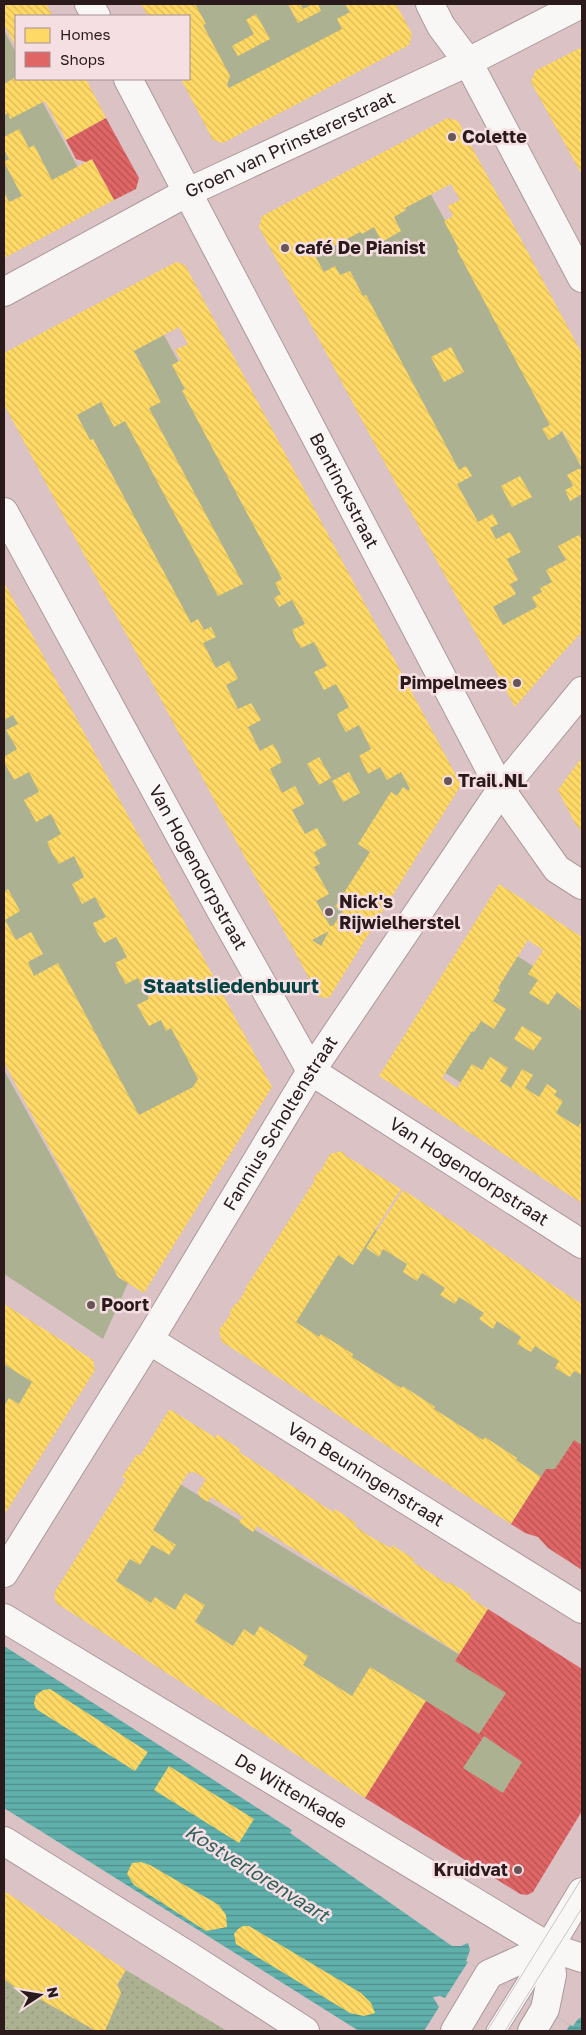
<svg xmlns="http://www.w3.org/2000/svg" width="586" height="2035" viewBox="0 0 586 2035" font-family="'Golos Text',sans-serif">
<style>
.grass{fill:url(#grass-dots)}
.green{fill:#acb291}
.water{fill:url(#water-rules)}
.pier{fill:#dac2c5}
.homes{fill:url(#homes-back-hatch);fill-rule:evenodd}
.shops{fill:url(#shops-back-hatch);fill-rule:evenodd}
.lines{fill:none;stroke-linecap:round;stroke-linejoin:round}
.service-casing{stroke:#ac999c;stroke-width:21}
.pedestrian-casing{stroke:#ac999c;stroke-width:30}
.minor-casing{stroke:#ac999c;stroke-width:30}
.tertiary-casing{stroke:#ac999c;stroke-width:30}
.service{stroke:#f9f6f6;stroke-width:19}
.pedestrian{stroke:#f9f6f6;stroke-width:28}
.minor{stroke:#f9f6f6;stroke-width:28}
.tertiary{stroke:#f9f6f6;stroke-width:28}
.tram{stroke:#cbc4c5;stroke-width:1}
.poi-dot{fill:#685557;stroke:#f6dfe2;stroke-width:2}
.labels{text-anchor:middle;stroke-width:5;stroke-linejoin:round;paint-order:stroke}
.poi-label{font-size:18px;font-weight:bold;fill:#2a1a1c;stroke:#f6dfe2;text-anchor:start}
.street-label{font-size:18px;fill:#2a1a1c;stroke:#f6dfe2}
.water-label{font-size:19px;font-style:italic;fill:#30615e;stroke:#f6dfe2}
.quarter-label{font-size:20px;font-weight:bold;fill:#034542;stroke:#f6dfe2}
</style>
<defs>
<pattern id="grass-dots" width="8" height="8" patternUnits="userSpaceOnUse" patternTransform="scale(1.25)"><rect width="8" height="8" fill="#acb291"/><path d="M2 2h.1M6 6h.1" fill="none" stroke="#94987c" stroke-width="1.8" stroke-linecap="round"/></pattern>
<pattern id="water-rules" width="6" height="5" patternUnits="userSpaceOnUse" patternTransform="scale(1.25)"><rect width="6" height="5" fill="#60b0ac"/><path d="M0 2.5h6" fill="none" stroke="#4f8e8b"/></pattern>
<pattern id="homes-back-hatch" width="6" height="6" patternUnits="userSpaceOnUse" patternTransform="scale(1.25)"><rect width="6" height="6" fill="#ffd966"/><path d="M-1 5l2 2M0 0l6 6M5-1l2 2" fill="none" stroke="#dbba58"/></pattern>
<pattern id="shops-back-hatch" width="6" height="6" patternUnits="userSpaceOnUse" patternTransform="scale(1.25)"><rect width="6" height="6" fill="#e06666"/><path d="M-1 5l2 2M0 0l6 6M5-1l2 2" fill="none" stroke="#b65353"/></pattern>
</defs>
<rect width="100%" height="100%" fill="#dac2c5"/>
<polygon class="grass" points="4,1964 97,2020 126,1970 227,2031 4,2031"/>
<g class="green">
<polygon points="168,4 349,4 361,25 219,103 189,44 189,16 175,16"/>
<polygon points="4,30 16,53 16,79 30,79 81,173 4,212"/>
<polygon points="420,175 582,468 582,579 558,595 508,649 294,239"/>
<polygon points="158,324 412,790 315,964 20,399"/>
<polygon points="4,638 241,1088 162,1230 4,943"/>
<polygon points="498,944 582,997 582,1160 422,1058"/>
<polygon points="4,1070 118,1277 128,1283 103,1339 4,1274"/>
<polygon points="328,1199 582,1364 582,1534 246,1335"/>
<polygon points="4,1339 68,1380 4,1476"/>
<polygon points="162,1473 581,1729 511,1863 88,1593"/>
</g>
<polygon class="water" points="4,1646 292,1830 290,1833 452,1946 461,1946 468,1943 470,1950 466,1961 570,2025 573,2026 578,2019 582,2017 582,2031 359,2031 4,1808"/>
<polygon class="pier" points="468,1962 570,2025 566,2031 424,2031 439,2007 433,1997 440,1996 445,1998"/>
<g class="homes">
<polygon points="4,4 46,4 53,16 16,16 16,47 4,24"/>
<polygon points="141,4 195,4 206,24 203,25 230,76 227,85 229,88 342,29 337,19 350,12 345,4 396,4 412,34 409,45 223,143 213,140 181,79 189,79 189,16 148,16"/>
<polygon points="288,4 300,4 303,9 313,4 318,4 321,11 298,23"/>
<polygon points="256,14 270,39 238,56 232,46 254,34 246,20"/>
<polygon points="582,47 582,175 531,82 535,71"/>
<polygon points="16,77 16,79 86,79 106,118 66,140 45,101 10,119 8,113 4,115 4,84"/>
<polygon points="448,118 458,121 582,354 582,468 562,430 559,434 549,440 542,429 550,425 457,250 459,249 444,221 453,216 448,206 460,200 451,184 405,208 406,210 394,217 401,231 382,242 374,227 362,234 360,232 315,256 324,272 335,266 340,275 350,271 363,296 366,295 459,470 466,466 472,476 457,484 478,522 493,514 498,524 490,528 496,539 510,532 521,552 507,559 518,580 510,584 516,594 493,607 503,625 537,607 532,597 542,592 540,588 552,582 546,570 566,560 558,546 579,535 582,541 582,632 554,662 515,707 259,227 262,216"/>
<polygon points="19,129 29,148 34,145 52,180 92,159 114,200 4,258 4,192 9,202 22,196 4,162 9,159 4,149 4,137"/>
<path d="M176,262L185,265L461,785L329,998L319,997L4,404V353ZM179,327L188,344L175,350L181,360L172,365L185,389L182,391L282,579L275,583L281,594L274,598L279,607L292,600L305,624L292,630L296,640L301,648L314,642L327,666L314,672L324,690L336,684L349,707L337,714L341,723L346,732L359,725L371,749L359,756L368,774L380,767L387,780L401,772L410,789L408,791L403,787L397,796L391,792L358,844L370,852L335,907L343,911L333,926H330L316,901L329,894L314,867L320,864L314,852L327,845L317,828L305,834L292,810L304,804L300,795L295,786L282,793L270,769L282,762L278,753L273,744L260,751L248,727L261,720L251,703L238,709L226,685L238,679L229,661L216,668L203,643L216,637L211,627L204,630L198,619L191,623L93,439L90,440L77,415L101,402L114,427L125,421L218,596L243,584L149,408L161,402L134,351ZM329,931L321,946L312,940Z"/>
<polygon points="451,347 464,372 444,382 431,357"/>
<polygon points="578,469 582,469 582,494 570,501 565,490 573,486 567,475"/>
<polygon points="520,476 532,497 512,507 501,486"/>
<polygon points="4,582 272,1087 144,1293 118,1277 4,1062 4,892 8,889 20,911 5,920 16,940 31,932 43,954 28,962 34,976 58,963 139,1115 193,1087 198,1079 171,1028 166,1031 161,1020 149,1026 143,1016 137,1005 149,999 138,978 126,984 120,974 115,963 127,957 116,937 104,943 98,934 93,923 106,917 95,897 82,904 72,884 84,877 74,856 59,864 52,853 47,842 61,834 51,814 36,822 24,800 39,792 29,772 14,780 4,762 4,757 17,749 6,730 18,724 13,715 4,720"/>
<polygon points="319,757 331,778 319,785 307,764"/>
<polygon points="582,757 582,832 575,823 558,790"/>
<polygon points="349,772 360,793 343,802 332,781"/>
<polygon points="499,884 582,937 582,1011 557,992 548,1005 529,993 538,980 528,974 543,950 528,940 498,988 500,990 493,1001 506,1009 494,1029 481,1021 474,1032 472,1031 442,1078 457,1088 472,1064 482,1070 490,1057 508,1068 500,1081 511,1088 522,1069 533,1075 525,1088 539,1097 547,1084 557,1091 554,1095 563,1101 556,1113 578,1127 582,1121 582,1203 379,1076"/>
<polygon points="522,1026 542,1038 533,1051 514,1039"/>
<polygon points="342,1151 346,1156 401,1189 353,1265 338,1255 296,1322 319,1337 321,1334 353,1354 352,1357 401,1388 403,1386 435,1407 434,1409 483,1440 485,1437 517,1458 516,1460 541,1477 511,1524 222,1342 219,1330 231,1314 229,1313 235,1304 236,1305 246,1290 245,1289 315,1180 313,1179 319,1171 320,1172 330,1154"/>
<polygon points="403,1190 582,1304 582,1375 574,1371 570,1377 555,1368 559,1361 535,1346 531,1352 517,1344 521,1337 497,1321 493,1329 479,1319 484,1313 459,1297 455,1304 440,1295 445,1288 422,1273 417,1281 403,1272 407,1264 383,1249 379,1257 366,1248"/>
<polygon points="4,1304 93,1360 95,1370 4,1515 4,1406 9,1398 19,1404 32,1382 4,1364"/>
<polygon points="169,1410 171,1410 216,1438 217,1434 229,1442 240,1449 239,1452 333,1512 335,1509 356,1523 355,1526 371,1537 391,1548 392,1545 414,1559 413,1562 448,1584 449,1582 471,1595 470,1598 488,1609 460,1654 257,1526 253,1532 239,1522 243,1517 211,1497 208,1502 200,1497 198,1492 206,1479 194,1472 188,1473 153,1530 176,1545 169,1555 152,1545 140,1565 130,1559 116,1581 151,1603 155,1597 175,1610 185,1593 205,1605 195,1622 233,1646 244,1629 254,1636 260,1626 308,1656 303,1665 352,1696 370,1667 426,1701 365,1798 56,1603 54,1593 126,1479 122,1477 137,1454 140,1456"/>
<polygon points="50,1689 148,1752 135,1771 36,1709 34,1703 36,1695 43,1690"/>
<polygon points="169,1766 254,1819 239,1843 154,1790"/>
<polygon points="141,1862 150,1865 219,1905 226,1915 227,1927 206,1931 134,1885 127,1874 132,1863"/>
<polygon points="4,1891 126,1970 117,1984 121,1993 105,2031 96,2031 36,1997 32,2000 4,1979"/>
<polygon points="243,1926 249,1926 361,1993 371,2003 375,2013 364,2016 350,2013 236,1944 234,1934 238,1929"/>
</g>
<g class="shops">
<polygon points="106,118 139,178 136,189 114,200 92,159 86,162 76,159 66,140"/>
<polygon points="574,1440 582,1445 582,1570 548,1548 538,1537 525,1533 511,1524 546,1469 555,1469"/>
<path d="M488,1609L582,1669V1811L533,1892L527,1895L520,1894L365,1798L426,1701L479,1734L506,1693L455,1661ZM484,1736L522,1762L503,1793L463,1768Z"/>
</g>
<g class="lines">
<g class="service-casing">
<polyline id="service" points="496,2031 548,1948"/>
</g>
<g class="pedestrian-casing">
<polyline id="pedestrian" points="549,1947 582,1958"/>
</g>
<g class="minor-casing">
<g id="minor">
<polyline points="89,4 96,16"/>
<polyline points="430,4 441,26 468,62 582,278"/>
<path id="s1" d="M128,79L501,790L557,869L582,885"/>
<path id="s2" d="M4,292L186,193L468,62L581,4"/>
<path id="s3" d="M4,512L219,907L311,1071L582,1244"/>
<path id="s4" d="M149,1340L582,1609"/>
<path id="s5" d="M4,1573L149,1340L311,1071L501,790L582,691"/>
<path id="s6" d="M4,1618L549,1947"/>
<polyline points="4,1841 187,1955 305,2031"/>
</g>
</g>
<g class="tertiary-casing">
<g id="tertiary">
<polyline points="455,2031 489,1974 549,1947 582,1892"/>
<polyline points="532,2031 545,2009 552,1975 549,1947"/>
</g>
</g>
<use href="#service" class="service"/>
<use href="#pedestrian" class="pedestrian"/>
<use href="#minor" class="minor"/>
<use href="#tertiary" class="tertiary"/>
<g class="tram">
<polyline points="487,2031 582,1878"/>
<polyline points="505,2031 582,1908"/>
</g>
</g>
<g class="poi-dot">
<circle cx="452" cy="137" r="5"/>
<circle cx="285" cy="248" r="5"/>
<circle cx="517" cy="683" r="5"/>
<circle cx="448" cy="781" r="5"/>
<circle cx="329" cy="912" r="5"/>
<circle cx="91" cy="1305" r="5"/>
<circle cx="518" cy="1870" r="5"/>
</g>
<g class="labels">
<g class="poi-label">
<text x="462" y="143">Colette</text>
<text x="295" y="254">café De Pianist</text>
<text x="507" y="689" text-anchor="end">Pimpelmees</text>
<text x="458" y="787">Trail.NL</text>
<text x="339" y="908">Nick's<tspan x="339" dy="21">Rijwielherstel</tspan></text>
<text x="101" y="1311">Poort</text>
<text x="508" y="1876" text-anchor="end">Kruidvat</text>
</g>
<g class="street-label">
<text dy="6" stroke="none"><textPath href="#s2" startOffset="322">Groen van Prinstererstraat</textPath></text>
<text dy="6" stroke="none"><textPath href="#s1" startOffset="465">Bentinckstraat</textPath></text>
<text dy="6" stroke="none"><textPath href="#s3" startOffset="405">Van Hogendorpstraat</textPath></text>
<text dy="6" stroke="none"><textPath href="#s5" startOffset="528">Fannius Scholtenstraat</textPath></text>
<text dy="6" stroke="none"><textPath href="#s3" startOffset="825">Van Hogendorpstraat</textPath></text>
<text dy="6" stroke="none"><textPath href="#s4" startOffset="255">Van Beuningenstraat</textPath></text>
<text dy="6" stroke="none"><textPath href="#s6" startOffset="335">De Wittenkade</textPath></text>
</g>
<g class="water-label">
<text transform="translate(257 1873) rotate(32)" y="7">Kostverlorenvaart</text>
</g>
<g class="quarter-label">
<text x="231" y="993">Staatsliedenbuurt</text>
</g>
</g>
<rect width="586" height="2035" fill="none" stroke="#2a1a1c" stroke-width="10"/>
<rect x="15" y="15" width="175" height="65" fill="#f6dfe2" stroke="#a49093"/>
<rect x="25" y="28" width="25" height="15" fill="#ffd966" stroke="#a49093"/>
<text x="60" y="40" font-size="15" fill="#2a1a1c">Homes</text>
<rect x="25" y="52" width="25" height="15" fill="#e06666" stroke="#a49093"/>
<text x="60" y="65" font-size="15" fill="#2a1a1c">Shops</text>
<g transform="translate(40 1995) rotate(78)" stroke="#f6dfe2" stroke-width="4" paint-order="stroke">
<path d="M0-4L9 19L0 12L-9 19Z" fill="#2a1a1c"/>
<text y="-8" font-size="14" font-weight="bold" text-anchor="middle" fill="#2a1a1c">N</text>
</g>
</svg>
